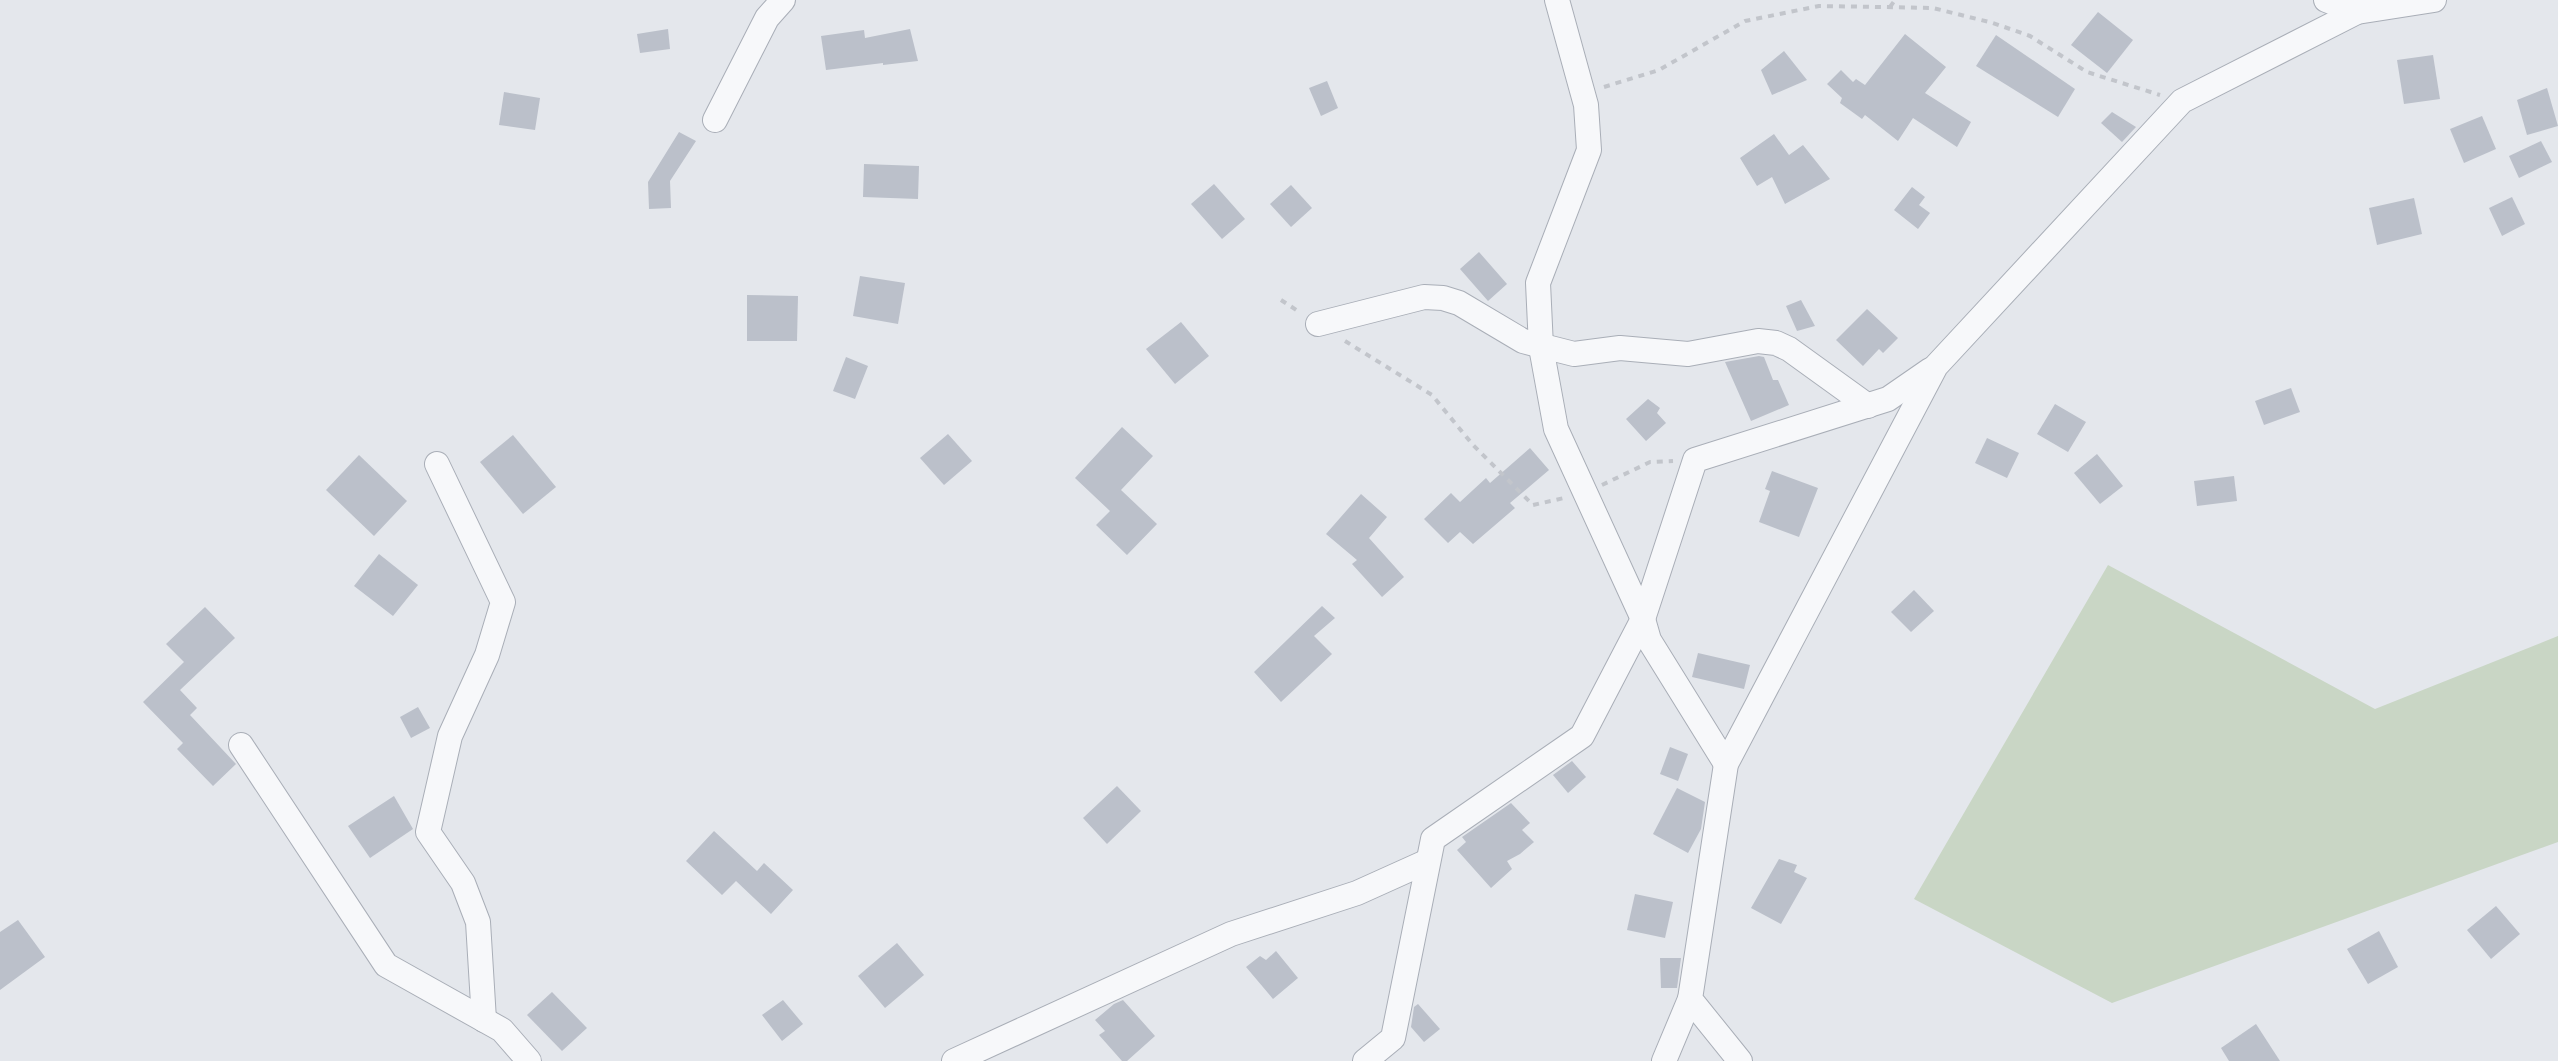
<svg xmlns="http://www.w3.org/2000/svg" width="2558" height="1061" viewBox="0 0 2558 1061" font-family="Barlow,sans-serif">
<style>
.green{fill:#c9d6c5}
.building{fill:#bbc0ca}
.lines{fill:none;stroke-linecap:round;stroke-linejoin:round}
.street-casing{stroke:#a9aeb7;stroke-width:26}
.path{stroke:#c2c5cb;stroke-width:4;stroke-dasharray:6 6;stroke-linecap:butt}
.street{stroke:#f7f8fa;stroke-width:24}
</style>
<rect width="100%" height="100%" fill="#e4e7ec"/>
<polygon class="green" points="2108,565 2375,709 2558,636 2558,842 2112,1003 1914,899"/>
<g class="building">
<polygon points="2098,12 2133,40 2107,73 2071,45"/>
<polygon points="668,29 670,49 640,53 637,34"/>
<polygon points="910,29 918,61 883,65 883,63 826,70 821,36 864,30 865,38"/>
<polygon points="1905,34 1946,67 1925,93 1971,122 1957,147 1913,118 1898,141 1865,115 1862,119 1840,103 1842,98 1827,84 1841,70 1853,82 1856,79 1865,85"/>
<polygon points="1996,35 2075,89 2058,117 1976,66"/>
<polygon points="1784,51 1807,80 1772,95 1761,70"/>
<polygon points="2433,55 2440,99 2404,104 2397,60"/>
<polygon points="1327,81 1338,108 1321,116 1309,88"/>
<polygon points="2547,88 2558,126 2527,135 2517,100"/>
<polygon points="504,92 540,98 535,130 499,125"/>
<polygon points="2112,112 2136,127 2122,142 2101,123"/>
<polygon points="2482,116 2496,149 2464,163 2450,129"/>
<polygon points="679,132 696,141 670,181 671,208 649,209 648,182"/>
<polygon points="1774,134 1789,155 1803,145 1830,179 1785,204 1772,177 1757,186 1740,158"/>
<polygon points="2541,141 2552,162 2519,178 2509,156"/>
<polygon points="864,164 919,166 918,199 863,197"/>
<polygon points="1214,184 1245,219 1222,239 1191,204"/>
<polygon points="1291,185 1312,208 1291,227 1270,204"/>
<polygon points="1912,187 1925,197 1919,205 1930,213 1918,229 1894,210"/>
<polygon points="2512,197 2525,224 2502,236 2489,208"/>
<polygon points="2414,198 2422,234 2377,245 2369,208"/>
<polygon points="1479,252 1507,284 1488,301 1460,269"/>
<polygon points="860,276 905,283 898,324 853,316"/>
<polygon points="747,295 798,296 797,341 747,341"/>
<polygon points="1801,300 1815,326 1797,331 1786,306"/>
<polygon points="1867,309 1898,338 1883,353 1879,349 1863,366 1836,340"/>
<polygon points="1181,322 1209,356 1175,384 1146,349"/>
<polygon points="1759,356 1764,357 1773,380 1778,380 1789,405 1751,421 1725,362"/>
<polygon points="846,357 868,366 855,399 833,391"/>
<polygon points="2291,388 2300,412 2264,425 2255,401"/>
<polygon points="1648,399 1660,408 1657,413 1666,423 1646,441 1626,419"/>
<polygon points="2055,404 2086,422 2068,452 2037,434"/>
<polygon points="1122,427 1153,456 1121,490 1157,524 1127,555 1096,525 1110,511 1075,478"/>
<polygon points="948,434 972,461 944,485 920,458"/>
<polygon points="513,435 556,487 523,514 480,462"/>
<polygon points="1987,438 2019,453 2007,478 1975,463"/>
<polygon points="1530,448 1549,470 1510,503 1515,508 1473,544 1460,532 1448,543 1424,519 1451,493 1460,502 1486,478 1490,483"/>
<polygon points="2097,454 2123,486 2100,504 2074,473"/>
<polygon points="359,455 407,501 374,536 326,490"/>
<polygon points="1772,471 1818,488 1799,537 1759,522 1770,491 1765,489"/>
<polygon points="2234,476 2237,501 2197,506 2194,481"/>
<polygon points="1361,494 1387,517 1369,538 1404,577 1382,597 1352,564 1357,560 1326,534"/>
<polygon points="379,554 418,585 393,616 354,586"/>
<polygon points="1914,590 1934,611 1911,632 1891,612"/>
<polygon points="1322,606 1335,618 1314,636 1332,654 1281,702 1254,672"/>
<polygon points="205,607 235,638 180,690 197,708 190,715 236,764 213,786 177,749 183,743 143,702 184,662 166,644"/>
<polygon points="1698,653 1750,665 1744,689 1692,677"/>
<polygon points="418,707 430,728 411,738 400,717"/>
<polygon points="1670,747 1688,754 1678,781 1660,774"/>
<polygon points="1572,761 1586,777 1568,793 1553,775"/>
<polygon points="1117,786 1141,811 1107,844 1083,818"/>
<polygon points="1677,788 1705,802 1701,829 1688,853 1653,834"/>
<polygon points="394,796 413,829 370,858 348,826"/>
<polygon points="1511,803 1530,823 1522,830 1534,842 1520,854 1507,861 1512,869 1491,888 1457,850 1466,842 1462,837"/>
<polygon points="714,831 757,871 764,863 793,890 771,914 736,881 722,895 686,861"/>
<polygon points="1779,859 1797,865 1794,872 1807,878 1781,924 1751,908"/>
<polygon points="1635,894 1673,902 1665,938 1627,930"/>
<polygon points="2496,906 2520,934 2491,959 2467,930"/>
<polygon points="18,920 45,957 0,990 0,932"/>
<polygon points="2379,931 2398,967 2368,984 2347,949"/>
<polygon points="897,943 924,975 885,1008 858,976"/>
<polygon points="1276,951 1298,978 1273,999 1246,967 1260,956 1266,960"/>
<polygon points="1660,958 1681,958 1677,988 1661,988"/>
<polygon points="552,992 587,1028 562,1051 527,1015"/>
<polygon points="783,1000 803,1024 782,1041 762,1015"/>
<polygon points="1123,1000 1155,1036 1127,1061 1122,1061 1099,1035 1105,1031 1095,1020 1114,1004"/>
<polygon points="1418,1004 1440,1029 1424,1042 1411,1027 1414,1007"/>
<polygon points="2256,1024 2280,1061 2229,1061 2221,1048"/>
</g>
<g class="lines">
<g class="street-casing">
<g id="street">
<polyline points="1557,0 1586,105 1589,150 1538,283 1541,347 1556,429 1643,619 1649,640 1726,764"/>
<polyline points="2326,0 2357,12"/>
<polyline points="715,120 767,18 783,0"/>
<polyline points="1318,324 1424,297 1443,298 1459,303 1523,341 1574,354 1620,348 1688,354 1758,341 1776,343 1789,349 1868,406"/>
<polyline points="437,464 503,602 487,655 450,736 428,832 463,883 478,922 484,1020"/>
<polyline points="241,745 386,965 502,1030 529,1061"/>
<polyline points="954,1061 1231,934 1357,893 1428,861"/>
<polyline points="1365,1061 1393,1038 1433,839 1582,736 1643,619 1695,460 1888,399 1930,370"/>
<polyline points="1664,1061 1690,999"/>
<polyline points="1740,1061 1690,999 1726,764 1936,366 2182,101 2357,12 2434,0"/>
</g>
</g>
<g class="path">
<polyline points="1890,7 1895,0"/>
<polyline points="1604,87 1659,70 1745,21 1819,6 1881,7 1933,8 1993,23 2030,36 2087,72 2160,95"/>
<polyline points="1281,300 1301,313"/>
<polyline points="1345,341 1432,395 1473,445 1533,505 1564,498"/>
<polyline points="1602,485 1650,462 1673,461"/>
</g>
<use href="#street" class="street"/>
</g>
</svg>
